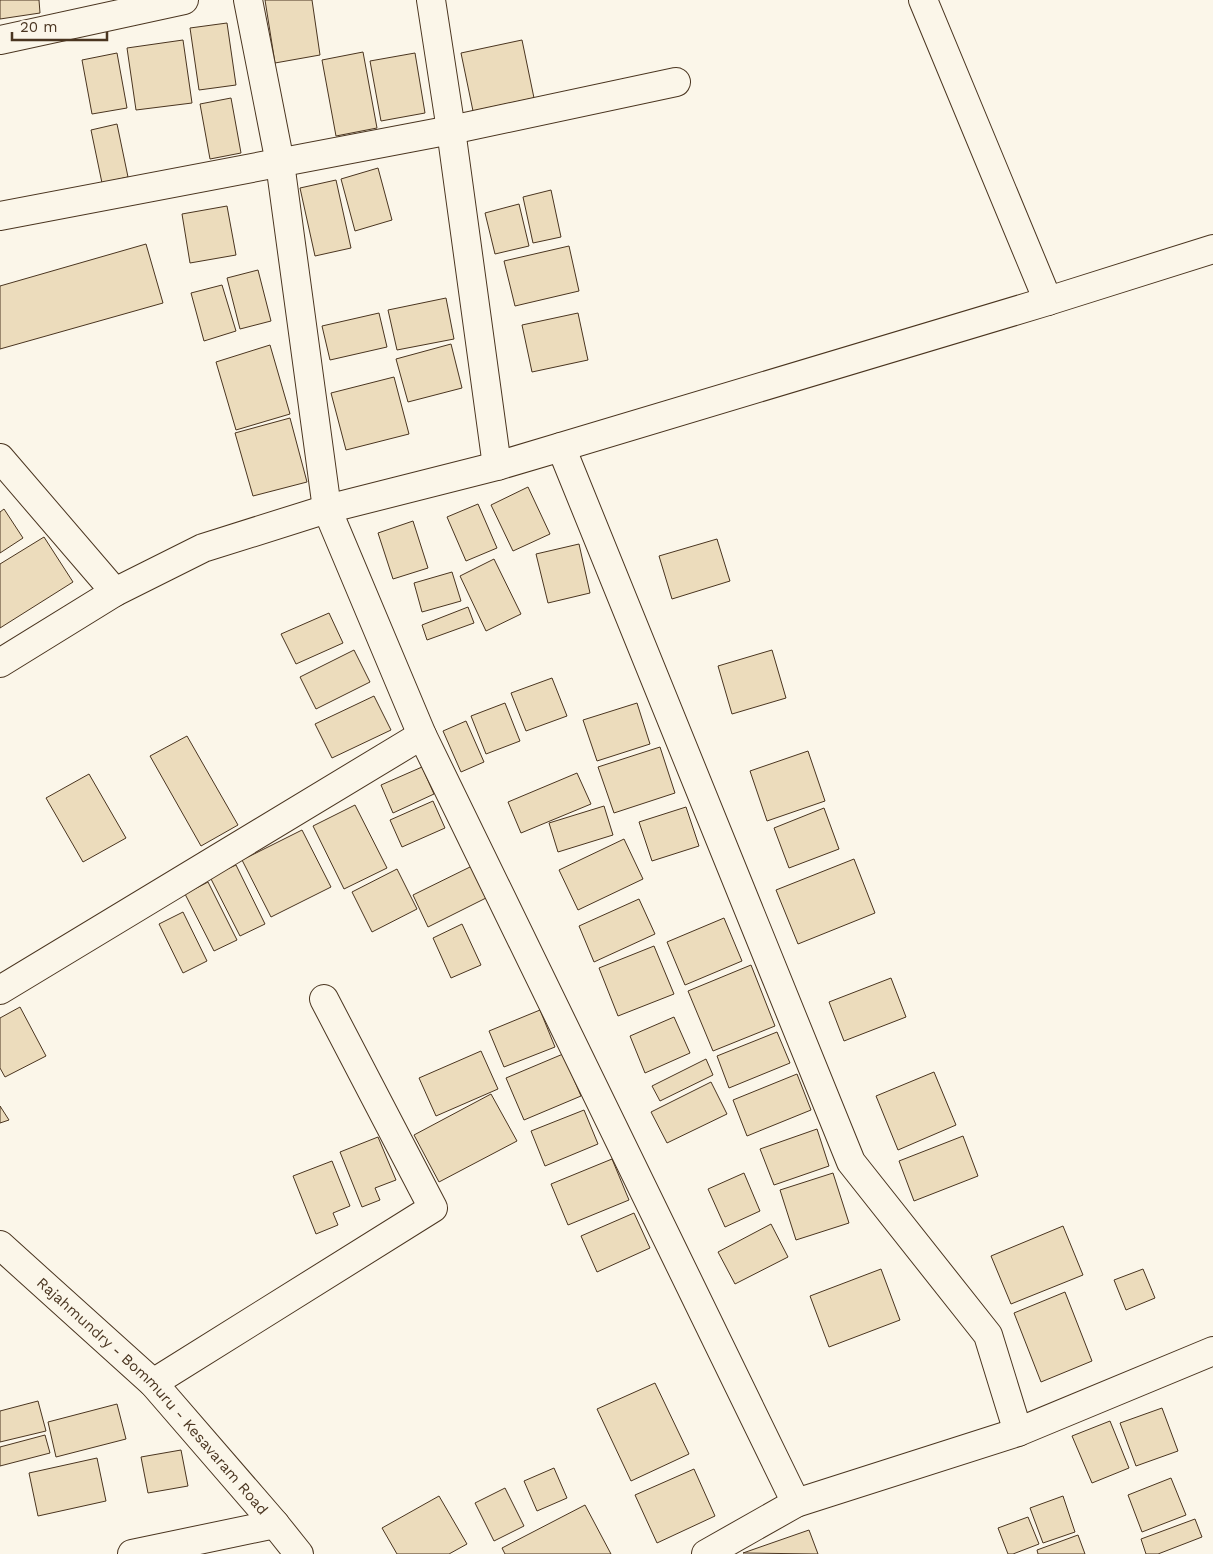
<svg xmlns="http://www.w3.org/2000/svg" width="1213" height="1554" viewBox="0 0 1213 1554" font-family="'Work Sans',sans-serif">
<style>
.building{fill:#ecdcbc;stroke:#4a3520}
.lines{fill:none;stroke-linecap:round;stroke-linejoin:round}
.minor-casing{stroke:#4a3520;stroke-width:30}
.primary-casing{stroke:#4a3520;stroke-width:30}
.minor{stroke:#fbf6e9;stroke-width:28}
.primary{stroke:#fbf6e9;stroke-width:28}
.labels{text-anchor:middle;stroke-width:4;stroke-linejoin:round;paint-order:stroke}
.street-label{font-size:15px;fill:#4a3520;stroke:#fbf6e9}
</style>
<rect width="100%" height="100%" fill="#fbf6e9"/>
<g class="building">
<polygon points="0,0 39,0 40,13 0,19"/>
<polygon points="265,0 312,0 320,55 275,63"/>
<polygon points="227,23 236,85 199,90 190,28"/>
<polygon points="183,40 192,103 136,110 127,48"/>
<polygon points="522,40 534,98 473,111 461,53"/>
<polygon points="363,52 377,128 336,136 322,60"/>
<polygon points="117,53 127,108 92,114 82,60"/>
<polygon points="415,53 425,113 381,121 370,61"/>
<polygon points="231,98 241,153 210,159 200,104"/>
<polygon points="117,124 128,177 102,183 91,130"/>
<polygon points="378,168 392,220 355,231 341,179"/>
<polygon points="336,180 351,248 315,256 300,188"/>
<polygon points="551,190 561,237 533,243 523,197"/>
<polygon points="519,204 529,246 495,254 485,213"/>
<polygon points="227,206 236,255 190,263 182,214"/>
<polygon points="146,244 163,303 0,349 0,286"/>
<polygon points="569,246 579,291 515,306 504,261"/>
<polygon points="258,270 271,321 240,329 227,278"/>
<polygon points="222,285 236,331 204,341 191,293"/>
<polygon points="446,298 454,339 397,350 388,310"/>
<polygon points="379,313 387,347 330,360 322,326"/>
<polygon points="578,313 588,360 532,372 522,325"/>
<polygon points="451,344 462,388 408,402 396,359"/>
<polygon points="270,345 290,414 236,430 216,362"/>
<polygon points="394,377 409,434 346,450 331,393"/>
<polygon points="290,418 307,482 253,496 235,433"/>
<polygon points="528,487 550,534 513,551 491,505"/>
<polygon points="478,504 497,548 466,561 447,517"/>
<polygon points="4,509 23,538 0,553 0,512"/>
<polygon points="413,521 428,568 393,579 378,533"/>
<polygon points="44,537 73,582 0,628 0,564"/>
<polygon points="717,539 730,581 672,599 659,556"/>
<polygon points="579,544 590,593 548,603 536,554"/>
<polygon points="494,559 521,614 486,631 460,576"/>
<polygon points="452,572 461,601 422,612 414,583"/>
<polygon points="468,607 474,623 427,640 422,625"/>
<polygon points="329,613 343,643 296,664 281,634"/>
<polygon points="354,650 370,682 316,709 300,677"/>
<polygon points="772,650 786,698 732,714 718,666"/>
<polygon points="552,678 567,716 526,731 511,693"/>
<polygon points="374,696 391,730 332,758 315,724"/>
<polygon points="505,703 520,741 486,754 471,716"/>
<polygon points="637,703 650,744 597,761 583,720"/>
<polygon points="466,721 484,762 461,772 443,731"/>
<polygon points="187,736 238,825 201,846 150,756"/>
<polygon points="660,747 675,793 614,813 598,767"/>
<polygon points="808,751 825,801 767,821 750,771"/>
<polygon points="422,767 434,794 393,813 381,785"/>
<polygon points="577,773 591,804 521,833 508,802"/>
<polygon points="89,774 126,838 83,862 46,798"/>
<polygon points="433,801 445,828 402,847 390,820"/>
<polygon points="355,805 387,868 344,889 313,826"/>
<polygon points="604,806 613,835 558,852 549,823"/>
<polygon points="686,807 699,846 652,861 639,822"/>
<polygon points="824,808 839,849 789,868 774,828"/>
<polygon points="302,830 331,887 271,917 242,860"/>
<polygon points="624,839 643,879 578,910 559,870"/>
<polygon points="854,859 875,913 798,944 776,890"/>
<polygon points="236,865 265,924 240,936 210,877"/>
<polygon points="472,866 488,897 428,927 413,895"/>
<polygon points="397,869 417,909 372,932 352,892"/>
<polygon points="208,882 237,940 214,951 185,894"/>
<polygon points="639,899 655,934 594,962 579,926"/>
<polygon points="183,912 207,961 183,973 159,924"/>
<polygon points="724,918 742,961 685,985 667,942"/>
<polygon points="462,924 481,965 451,978 433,938"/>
<polygon points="654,946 674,994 618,1016 599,968"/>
<polygon points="751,965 775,1026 713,1051 688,991"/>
<polygon points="891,978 906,1017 844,1041 829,1002"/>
<polygon points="20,1007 46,1056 5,1077 0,1068 0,1018"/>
<polygon points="540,1010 555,1047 504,1067 489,1031"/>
<polygon points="674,1017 690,1053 645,1073 630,1036"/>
<polygon points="777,1032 790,1063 729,1088 717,1056"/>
<polygon points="481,1051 498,1089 436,1116 419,1078"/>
<polygon points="563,1054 581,1096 524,1120 506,1078"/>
<polygon points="706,1059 713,1075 660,1101 652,1086"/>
<polygon points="934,1072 956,1125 898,1150 876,1096"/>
<polygon points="797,1074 811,1110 747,1136 733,1100"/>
<polygon points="711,1082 727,1114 667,1143 651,1112"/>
<polygon points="491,1094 517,1141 439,1182 414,1135"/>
<polygon points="0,1106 9,1120 0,1123"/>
<polygon points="584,1110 598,1144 545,1166 531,1131"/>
<polygon points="817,1129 829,1166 774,1185 760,1149"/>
<polygon points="963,1136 978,1176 914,1201 899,1161"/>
<polygon points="378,1137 396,1180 375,1188 380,1200 362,1207 340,1152"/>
<polygon points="612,1159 629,1200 568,1225 551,1184"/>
<polygon points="332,1161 350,1206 333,1213 338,1225 316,1234 293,1176"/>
<polygon points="744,1173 760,1211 725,1227 708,1189"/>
<polygon points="833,1173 849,1223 796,1240 780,1190"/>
<polygon points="634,1213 650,1248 597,1272 581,1236"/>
<polygon points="771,1224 788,1257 735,1284 718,1252"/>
<polygon points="1063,1226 1083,1275 1011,1304 991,1256"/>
<polygon points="881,1269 900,1320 829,1347 810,1296"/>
<polygon points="1143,1269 1155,1298 1126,1310 1114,1280"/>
<polygon points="1065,1292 1092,1361 1041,1382 1014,1313"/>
<polygon points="655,1383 689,1454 631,1481 597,1409"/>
<polygon points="38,1401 46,1431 0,1442 0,1411"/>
<polygon points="117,1404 126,1439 56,1457 48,1422"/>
<polygon points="1162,1408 1178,1451 1136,1466 1120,1423"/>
<polygon points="1110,1421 1129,1468 1092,1483 1072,1436"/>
<polygon points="45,1435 50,1453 0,1466 0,1447"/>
<polygon points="181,1450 188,1486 148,1493 141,1457"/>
<polygon points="97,1458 106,1501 38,1516 29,1473"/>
<polygon points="554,1468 567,1498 537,1511 524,1481"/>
<polygon points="694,1469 715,1516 657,1543 635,1495"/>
<polygon points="1171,1478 1186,1515 1142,1532 1128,1495"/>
<polygon points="505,1488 524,1526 494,1541 475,1503"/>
<polygon points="439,1496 467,1544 449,1554 397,1554 382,1528"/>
<polygon points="1063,1496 1075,1532 1043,1543 1030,1508"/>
<polygon points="585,1505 611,1554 505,1554 502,1548"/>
<polygon points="1028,1517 1039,1544 1013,1554 1008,1554 998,1528"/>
<polygon points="1195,1519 1202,1537 1158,1554 1146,1554 1141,1539"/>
<polygon points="809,1530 818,1554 743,1553"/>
<polygon points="1078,1535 1085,1554 1038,1554 1037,1550"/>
</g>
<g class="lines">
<g class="minor-casing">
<g id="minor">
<polyline points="248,0 280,163 327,509 422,735 796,1503"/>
<polyline points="431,0 451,130 497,466"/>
<polyline points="923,0 1048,301"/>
<polyline points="0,40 184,0"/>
<polyline points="0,216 451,130 676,82"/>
<polyline points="561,447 851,1162 988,1335 1018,1432"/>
<polyline points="0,458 115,592"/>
<polyline points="0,663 115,592 203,548 327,509 497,466 561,447 1048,301 1213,249"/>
<polyline points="0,990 422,735"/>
<polyline points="153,1383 433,1208 324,999"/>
<polyline points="132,1554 275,1524"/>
<polyline points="706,1554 796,1503 1018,1432 1213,1351"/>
</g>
</g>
<g class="primary-casing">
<g id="primary">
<path id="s1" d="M0,1245L153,1383L275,1524L299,1554"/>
</g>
</g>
<use href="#minor" class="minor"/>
<use href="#primary" class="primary"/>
</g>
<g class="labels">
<g class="street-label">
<text dy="5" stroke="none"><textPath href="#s1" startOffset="215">Rajahmundry - Bommuru - Kesavaram Road</textPath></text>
</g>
</g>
<path d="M12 32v8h95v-8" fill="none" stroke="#4a3520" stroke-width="2.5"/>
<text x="20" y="32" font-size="15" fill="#4a3520" stroke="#fbf6e9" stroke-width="4" paint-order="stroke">20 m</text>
</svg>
